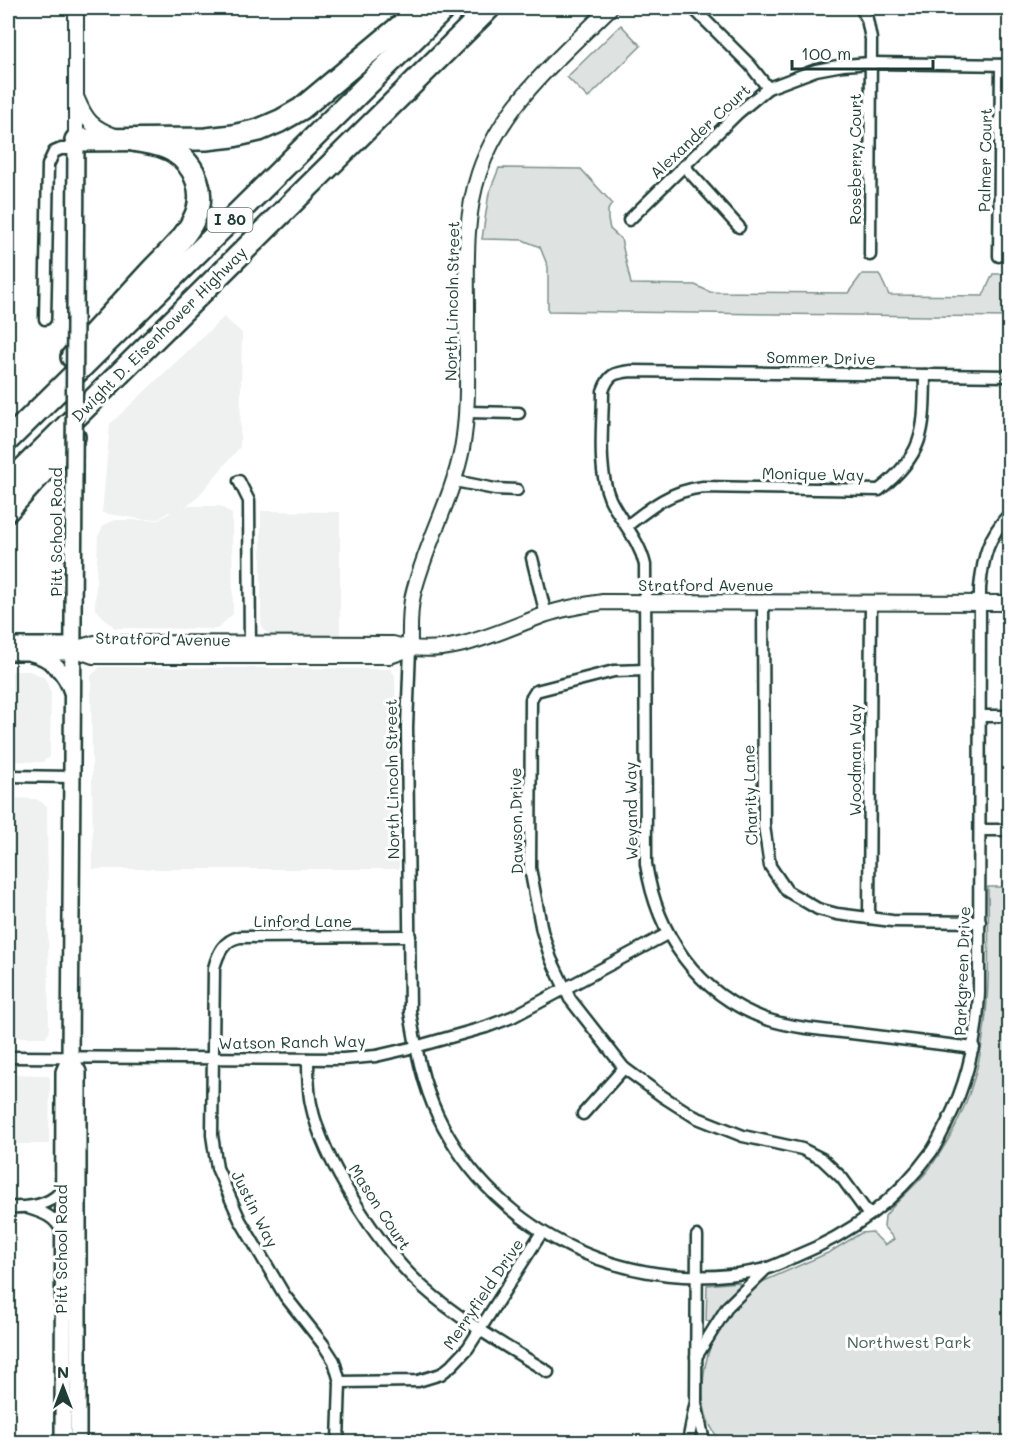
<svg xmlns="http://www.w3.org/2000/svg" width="1017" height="1450" viewBox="0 0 1017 1450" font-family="Mali,sans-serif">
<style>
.built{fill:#eef1f0}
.green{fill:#dee3e2;stroke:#7e908b;stroke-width:1.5}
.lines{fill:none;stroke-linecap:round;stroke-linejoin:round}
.minor-casing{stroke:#1f3d34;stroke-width:15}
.tertiary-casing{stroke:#1f3d34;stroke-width:18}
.secondary-casing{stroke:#1f3d34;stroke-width:20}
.motorway-casing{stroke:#1f3d34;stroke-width:26}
.minor{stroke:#fff;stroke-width:10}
.tertiary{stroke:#fff;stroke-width:14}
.secondary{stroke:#fff;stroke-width:15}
.motorway{stroke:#fff;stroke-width:21}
.secondary-bridge-casing{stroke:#1f3d34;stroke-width:20;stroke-linecap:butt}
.secondary-bridge{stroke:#fff;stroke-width:15}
.labels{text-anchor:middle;stroke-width:6;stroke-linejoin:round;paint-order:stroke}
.shield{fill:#fff;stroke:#627771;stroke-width:1.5}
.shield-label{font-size:15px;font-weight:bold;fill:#1f3d34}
.street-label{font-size:16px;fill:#1f3d34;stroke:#fff}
.park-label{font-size:16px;fill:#455e57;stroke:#fff}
</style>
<rect width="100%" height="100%" fill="#fff"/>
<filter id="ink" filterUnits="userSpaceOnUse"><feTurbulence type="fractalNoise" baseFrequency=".0167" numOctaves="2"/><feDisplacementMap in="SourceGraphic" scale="12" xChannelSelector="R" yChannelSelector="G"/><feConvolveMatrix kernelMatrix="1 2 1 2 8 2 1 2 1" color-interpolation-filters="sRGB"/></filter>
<g filter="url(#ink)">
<g class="built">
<polygon points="224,317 242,333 240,447 194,501 183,508 188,506 220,506 232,514 233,614 217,629 115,628 95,609 98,536 104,525 115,520 159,520 171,512 168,512 159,519 140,519 102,513 110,424"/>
<polygon points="261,511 340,512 340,636 272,636 263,630 261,623"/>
<polygon points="100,667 390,669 395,675 399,869 93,869 91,676"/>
<polygon points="8,671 30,671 45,678 51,693 50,757 42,762 8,761"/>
<polygon points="8,798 36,799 47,806 49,1033 46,1037 8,1037"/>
<polygon points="8,1074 46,1075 50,1078 49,1144 8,1144"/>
</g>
<g class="green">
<polygon points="621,25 641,46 588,98 567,77"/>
<polygon points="499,168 581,169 612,203 608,210 608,220 610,229 621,239 631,284 695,285 710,292 848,293 862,274 879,274 889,295 983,296 993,274 1009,274 1009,317 548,311 548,267 540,247 523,240 482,239 489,193"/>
<path d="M988,887H1009V1442H722C690,1410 703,1351 725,1317C734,1303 749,1291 762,1282L830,1252L861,1233L872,1232L885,1245L894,1239L884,1227L885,1216C898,1199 916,1186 929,1169C995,1080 989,992 988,887Z"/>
<polygon points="739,1282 739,1286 724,1302 710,1322 706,1321 707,1285"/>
</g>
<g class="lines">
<g class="minor-casing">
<g id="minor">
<polyline points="693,8 750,65 768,88"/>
<polyline points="861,8 867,19 871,39 870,255"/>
<polyline points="684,166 739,227"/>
<polyline points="629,220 738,113 768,88 816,70 843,65 871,63 1010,65"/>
<polyline points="999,256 1001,65"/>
<polyline points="45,319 48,165 54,152 61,149 76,149"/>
<polyline points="466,412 519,413"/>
<polyline points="239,481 249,501 250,650"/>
<polyline points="455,481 495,489 517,490"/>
<path d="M627,526C652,506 671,491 703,487L879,490C926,453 924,429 925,375"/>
<polyline points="532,558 546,615"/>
<polyline points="763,601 764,826 770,866 787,891 818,909 837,914 892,921 980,922"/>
<path d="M410,649L407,727L410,1012C416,1048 422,1083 438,1116C496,1237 636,1299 765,1269C775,1266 785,1261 794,1257C851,1234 896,1201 932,1151C938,1142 942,1132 947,1123C968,1081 977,1039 979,993L980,588C983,556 988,537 1010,513"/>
<polyline points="646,670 614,671 536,691 531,699 530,868 542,931 551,959 570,999 624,1068 662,1096 695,1117 743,1136 802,1149 822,1159 842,1178 869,1215"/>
<polyline points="980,716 1010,716"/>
<polyline points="8,776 72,777"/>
<polyline points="980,830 1010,830"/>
<polyline points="869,918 871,602"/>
<path d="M974,1048C933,1043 892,1038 851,1033C823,1030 793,1028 766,1019C697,994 657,934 646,864L645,565C639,539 621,522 610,499C597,469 603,424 603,391C609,374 614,373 631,371L1010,376"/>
<polyline points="8,1057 343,1059 376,1056 415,1047 486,1027 512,1017 667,934"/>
<path d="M308,1059C308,1074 308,1090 311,1104C323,1162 380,1249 424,1288C461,1321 506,1346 548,1372"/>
<polyline points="583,1114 624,1068"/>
<path d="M8,1207C27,1208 52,1206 63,1188"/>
<path d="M28,1208C44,1213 54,1216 62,1231"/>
<polyline points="697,1236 696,1403 704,1442"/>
<polyline points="696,1357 728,1306 767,1268"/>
<polyline points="340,1382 418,1381 441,1374 452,1365 468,1348 542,1232"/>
<path d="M338,1442L340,1382L334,1361L323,1344L285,1296L240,1220L217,1168L212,1135L214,968C218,953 224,940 240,937L410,936"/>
<polyline points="688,1442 695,1406"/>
</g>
</g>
<g class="tertiary-casing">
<g id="tertiary">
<path d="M77,99C86,121 93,128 115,136"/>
<polyline points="76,140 76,8"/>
<path d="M73,649L95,643L393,644C446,660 495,633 544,615C564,608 583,605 603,602L1010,603"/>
<polyline points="73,649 93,656 390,656 410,649"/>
<path d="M410,649C410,631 409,612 413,595C425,545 452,500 462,449C470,404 466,358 467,313C467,266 464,218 479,173C502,104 560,57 610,8"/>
</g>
</g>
<g class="secondary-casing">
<g id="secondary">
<polyline points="75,315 76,140"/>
<path d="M31,653C51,657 66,673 72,692"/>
<polyline points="70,1058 78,1072 78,1442"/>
<polyline points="63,1442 64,1072 70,1058 74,474"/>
</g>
</g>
<g class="motorway-casing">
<g id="motorway">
<polyline points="76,140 206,139 233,136 259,130 280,121 301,109 422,8"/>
<path d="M72,357C98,329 124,300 150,272C165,256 185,239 194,219C207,194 196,165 173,151C161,143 146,143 133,140"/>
<polyline points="8,440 445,8"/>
<polyline points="8,484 489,8"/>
<polyline points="8,510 74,437"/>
<polyline points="8,649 73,649"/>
</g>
</g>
<use href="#minor" class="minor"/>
<use href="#tertiary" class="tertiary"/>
<use href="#secondary" class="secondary"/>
<use href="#motorway" class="motorway"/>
<g class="secondary-bridge-casing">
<polyline id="secondary-bridge" points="74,474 75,315"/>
</g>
<use href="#secondary-bridge" class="secondary-bridge"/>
</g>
</g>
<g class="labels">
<rect class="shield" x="207.5" y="208" width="45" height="24" rx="4.5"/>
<g class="shield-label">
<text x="230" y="225">I 80</text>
</g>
<g class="street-label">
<text transform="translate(700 131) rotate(-43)" y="6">Alexander Court</text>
<text transform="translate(855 159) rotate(-90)" y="6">Roseberry Court</text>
<text transform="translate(985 160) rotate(-89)" y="6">Palmer Court</text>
<text transform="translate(452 301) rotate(-89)" y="6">North Lincoln Street</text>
<text transform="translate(159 334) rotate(-45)" y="6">Dwight D. Eisenhower Highway</text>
<text transform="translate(821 358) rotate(1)" y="6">Sommer Drive</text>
<text transform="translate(813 474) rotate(1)" y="6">Monique Way</text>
<text transform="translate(56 532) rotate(-90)" y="6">Pitt School Road</text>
<text x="706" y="591">Stratford Avenue</text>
<text transform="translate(163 639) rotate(1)" y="6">Stratford Avenue</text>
<text transform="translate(855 760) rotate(-90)" y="6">Woodman Way</text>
<text transform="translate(392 779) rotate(-91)" y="6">North Lincoln Street</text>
<text transform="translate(750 795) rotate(-92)" y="6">Charity Lane</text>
<text transform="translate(631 811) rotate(-91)" y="6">Weyand Way</text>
<text transform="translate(516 821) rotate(-91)" y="6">Dawson Drive</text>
<text x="303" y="927">Linford Lane</text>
<text transform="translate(962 971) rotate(-88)" y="6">Parkgreen Drive</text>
<text transform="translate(292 1042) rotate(-1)" y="6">Watson Ranch Way</text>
<text transform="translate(380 1207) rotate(57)" y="6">Mason Court</text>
<text transform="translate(255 1209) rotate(63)" y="6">Justin Way</text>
<text transform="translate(61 1249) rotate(-90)" y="6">Pitt School Road</text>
<text transform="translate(483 1294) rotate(-56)" y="6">Merryfield Drive</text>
</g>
<g class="park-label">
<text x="909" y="1348">Northwest Park</text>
</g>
</g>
<rect width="1017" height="1450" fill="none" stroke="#fff" stroke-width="30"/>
<rect x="15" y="15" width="987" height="1420" fill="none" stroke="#1f3d34" stroke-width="2" filter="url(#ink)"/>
<g transform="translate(63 1387)" stroke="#ffffff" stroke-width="4.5" paint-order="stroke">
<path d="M0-4.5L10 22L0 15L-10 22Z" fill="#1f3d34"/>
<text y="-9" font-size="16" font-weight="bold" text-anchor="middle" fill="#1f3d34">N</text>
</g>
<path d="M792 60v9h141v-9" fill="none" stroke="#1f3d34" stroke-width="3"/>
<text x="801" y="60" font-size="18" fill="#1f3d34" stroke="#ffffff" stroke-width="4.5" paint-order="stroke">100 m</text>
</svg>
